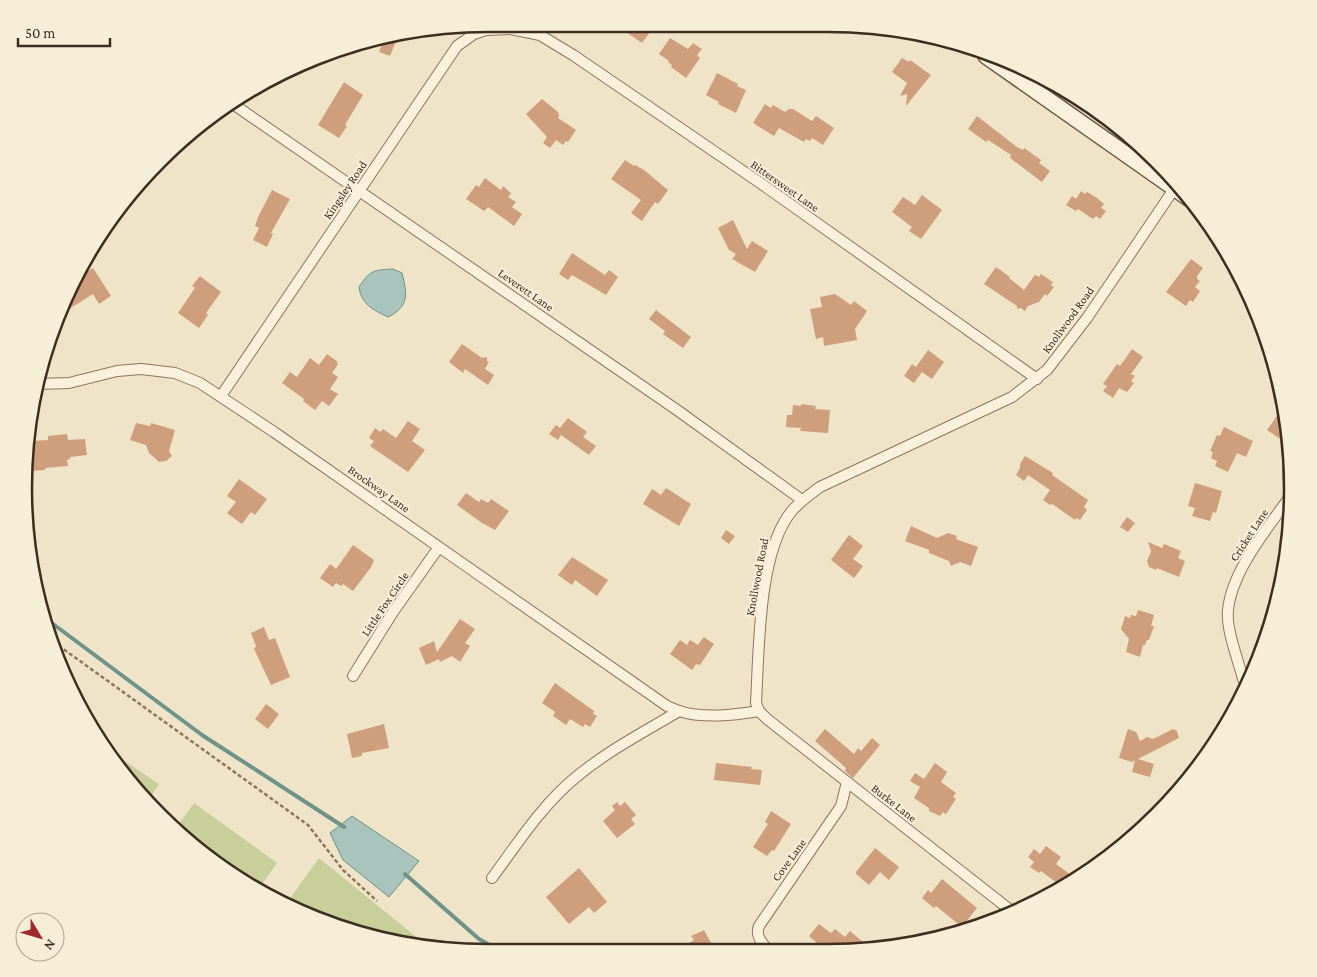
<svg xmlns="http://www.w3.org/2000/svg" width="1317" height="977" viewBox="0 0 1317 977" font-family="'Crimson Pro',serif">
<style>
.green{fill:#c9cf9b}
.water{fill:#a9c4bc;stroke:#6f938a}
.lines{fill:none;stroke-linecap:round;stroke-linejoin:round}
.stream{stroke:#6f938a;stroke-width:4}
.building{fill:#cf9f7d}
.street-casing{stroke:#8d765c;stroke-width:12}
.secondary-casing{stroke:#6f573f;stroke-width:18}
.path{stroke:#8d765c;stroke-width:2.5;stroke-dasharray:4 2.5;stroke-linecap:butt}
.street{stroke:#faf1dc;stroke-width:10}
.secondary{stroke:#faf1dc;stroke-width:15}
.labels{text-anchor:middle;stroke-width:4.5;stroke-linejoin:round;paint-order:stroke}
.street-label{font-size:12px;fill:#3d2e20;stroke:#f7eed8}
.rim{fill:none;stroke:#3d2e20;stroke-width:2.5}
</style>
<rect width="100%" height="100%" fill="#f0e4c8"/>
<g class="green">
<polygon points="107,749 159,784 148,801 120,771"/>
<polygon points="194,803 277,863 257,891 182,838 175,830"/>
<polygon points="319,858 430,948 368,937 286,904"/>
</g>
<g class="water">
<path d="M393,269L402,273C407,294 410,306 388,317C373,310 361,304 359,287C370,270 374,270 393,269Z"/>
<polygon points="352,816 419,861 389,897 343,860 330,833"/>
</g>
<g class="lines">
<g class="stream">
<polyline points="45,618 202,735 344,827"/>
<polyline points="405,874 479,939 502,952"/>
</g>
</g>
<g class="building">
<polygon points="614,24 656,24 642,43"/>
<polygon points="398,36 390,56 379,52 384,38"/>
<polygon points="670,38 688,49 693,43 702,49 697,55 700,58 686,78 671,67 672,65 668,62 669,61 659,54"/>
<polygon points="902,58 909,62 910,60 931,75 906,106 907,94 900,96 907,83 892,72"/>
<polygon points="717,73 738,84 737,86 746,90 736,113 718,104 719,102 706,95"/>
<polygon points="344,82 363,95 345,125 347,126 339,138 318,125"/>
<polygon points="542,99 558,112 559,116 558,118 576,130 568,142 566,141 563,145 556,140 550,148 543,143 547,137 526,114"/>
<polygon points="765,104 771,108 773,105 785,112 789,109 793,109 812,121 816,116 834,128 823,145 812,138 810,141 806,139 804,142 779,128 774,136 753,123"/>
<polygon points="977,116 1017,147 1023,150 1024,148 1041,160 1039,163 1050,171 1042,182 1010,158 1011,155 988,140 986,142 968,129"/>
<polygon points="625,160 634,166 635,165 644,170 668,190 658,204 655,202 642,221 631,213 641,200 611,179"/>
<polygon points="485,178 501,190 503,186 511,193 508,197 516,202 512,207 522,214 514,226 488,207 484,211 466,199 476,185 479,187"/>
<polygon points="272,190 290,199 271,233 273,234 267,247 253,240 259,228 255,226 258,217"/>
<polygon points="1081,191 1085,194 1087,192 1097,198 1104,204 1101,208 1106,211 1100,219 1096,216 1093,219 1078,209 1076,211 1066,205 1072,196 1076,199"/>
<polygon points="922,195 942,210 921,239 909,231 912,227 892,212 903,197 915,205"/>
<polygon points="733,220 747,249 752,241 768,251 755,272 732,259 736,254 729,250 718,228"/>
<polygon points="572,253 605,275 609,270 618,277 606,295 572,275 568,280 559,274"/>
<polygon points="1191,259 1203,268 1197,276 1197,279 1200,281 1195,287 1200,291 1193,302 1190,300 1186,306 1166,292"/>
<polygon points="996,267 1010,277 1009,278 1024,290 1035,275 1039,277 1041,274 1053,282 1051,285 1054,287 1047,296 1045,294 1039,302 1028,306 1025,311 1021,308 1017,309 1017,306 984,284"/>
<polygon points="93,268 111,296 99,304 93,294 61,314 72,283 79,272 84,273"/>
<polygon points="200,276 221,292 206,313 208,315 199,328 178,313 195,288 192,286"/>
<polygon points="835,294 851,305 854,301 867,311 855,329 857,340 824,346 823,337 816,339 810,309 822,307 820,297"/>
<polygon points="656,310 691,337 683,348 663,334 665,331 649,319"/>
<polygon points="462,344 482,358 487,357 487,361 489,362 485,369 494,375 488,385 465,369 463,373 449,362"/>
<polygon points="1132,349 1143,357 1131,374 1135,376 1131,381 1134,383 1127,392 1119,388 1113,398 1103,391 1107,386 1103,384 1117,364 1120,366"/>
<polygon points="928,350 944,362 932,379 922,372 914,383 904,376 912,364 916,367"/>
<polygon points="327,354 338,362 336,363 338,364 332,373 338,377 330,389 338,394 329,406 322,401 315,410 303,401 304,399 282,383 290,372 297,377 310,358 319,365"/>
<polygon points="801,404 816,406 815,409 830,410 828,433 800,431 801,428 786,427 787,415 792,415 793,405 801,406"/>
<polygon points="1284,406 1288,433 1283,441 1267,430"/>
<polygon points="568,418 587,432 583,437 596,446 589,455 561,435 558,440 549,434 556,425 560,428"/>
<polygon points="408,421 420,429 412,441 425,450 408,472 370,446 374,441 369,438 375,428 380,432 383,429 396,438"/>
<polygon points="136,423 150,426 151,423 175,430 169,451 172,456 166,461 159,462 149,453 146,445 130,440"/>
<polygon points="1224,427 1253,441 1246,457 1237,453 1228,472 1215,466 1217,461 1211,458 1213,452 1210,451 1217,435 1220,436"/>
<polygon points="67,434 68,440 85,439 87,455 70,457 70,459 67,460 68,466 45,468 45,470 32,471 31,462 28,462 30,441 48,440 48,436"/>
<polygon points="1025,456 1053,473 1052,475 1088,500 1084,507 1087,510 1080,520 1076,518 1075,520 1052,504 1050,505 1043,500 1050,490 1028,475 1024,481 1016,475 1020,468 1020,464"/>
<polygon points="239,479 267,499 255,515 251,512 242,524 227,513 236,502 227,496"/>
<polygon points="1195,483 1222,491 1216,513 1213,512 1210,521 1192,516 1195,508 1188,506"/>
<polygon points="666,488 691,504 679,526 643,504 652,489 661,495"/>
<polygon points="466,493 479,502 481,499 488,503 491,499 509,511 495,530 482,523 457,505"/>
<polygon points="1127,517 1135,523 1128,532 1120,527"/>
<polygon points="911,526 937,538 948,533 957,536 956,539 978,547 971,566 960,562 951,566 949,561 929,553 929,550 905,541"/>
<polygon points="726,530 735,536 729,544 721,538"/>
<polygon points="849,535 863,546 853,559 863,566 854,578 831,560"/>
<polygon points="1148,542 1162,548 1164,544 1181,551 1178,558 1185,561 1179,577 1157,568 1156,570 1149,567 1147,561 1151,551"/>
<polygon points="353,545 374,560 371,567 353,591 343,584 341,586 336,583 333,587 320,578 330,564 336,569"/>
<polygon points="572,557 608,580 597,596 575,580 572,585 558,575"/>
<polygon points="1138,610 1154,615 1151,626 1154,626 1149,640 1147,640 1145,645 1143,645 1140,657 1126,652 1129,639 1121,629 1125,616 1130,618 1131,615 1136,616"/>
<polygon points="460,619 475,629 465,643 470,646 460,662 452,656 440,662 439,659 426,665 419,648 434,641 437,652"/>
<polygon points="264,627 269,640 275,638 290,677 271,685 254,649 256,646 251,633"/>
<polygon points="704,637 714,644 700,665 696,664 692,670 670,654 680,640 687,645 690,640 698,645"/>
<polygon points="555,683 594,711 593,714 597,716 590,727 585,724 583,727 570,719 566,725 553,716 555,712 542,703"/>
<polygon points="266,704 279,714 268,729 255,719"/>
<polygon points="384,724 389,748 362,753 362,756 352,758 347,734"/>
<polygon points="825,729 854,754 858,748 861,751 872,738 880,745 853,778 845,771 846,768 815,741"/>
<polygon points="1128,729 1136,732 1140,741 1147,737 1153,739 1173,729 1177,731 1179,738 1138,759 1154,764 1150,777 1132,772 1135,760 1132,762 1119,758"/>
<polygon points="716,763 752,767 751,769 762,770 760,785 714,780"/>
<polygon points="935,763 947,772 941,782 956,793 953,797 956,799 946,814 943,812 940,816 929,811 929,808 914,798 920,787 910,781 915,773 924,779"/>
<polygon points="617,802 620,806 625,802 636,815 631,819 635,824 617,838 603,821 615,810 612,806"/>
<polygon points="771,811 791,824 774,851 772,850 767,856 753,847 768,824 765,822"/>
<polygon points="1046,846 1061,857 1056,864 1075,878 1061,886 1041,871 1039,873 1030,867 1034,862 1028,857 1034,849 1040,854"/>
<polygon points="875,848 899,867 889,880 880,872 869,885 856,874 856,872"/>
<polygon points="579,868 607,902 594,913 589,907 569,924 546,897"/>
<polygon points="942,879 977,908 962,927 936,906 934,908 922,898 928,890 931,893"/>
<polygon points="819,924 831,933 835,929 845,937 850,931 863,942 857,949 825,950 809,936"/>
<polygon points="704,930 715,950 691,951 687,944 694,940 691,936"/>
</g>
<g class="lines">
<g class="street-casing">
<g id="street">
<polyline points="233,104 677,410 802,500"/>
<polyline points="37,384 69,383 117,371 141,369 175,373 200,383 274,432 667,706 679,711"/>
<polyline points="221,396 457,46 474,34 486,30 511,29 540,35 573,55 756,180 1037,379"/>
<polyline points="353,676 393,612 439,547"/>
<path d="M1243,679C1238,659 1226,630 1228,610C1232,570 1268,528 1291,495"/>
<path d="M492,878C517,844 543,804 575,778C607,751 644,732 679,711C704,719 734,715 759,711"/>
<path d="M1014,913L767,719L759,711L756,703C759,651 758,553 791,512C799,502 809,495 820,487L1012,397L1047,370L1087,318L1174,189"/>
<path d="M768,950C762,943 755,936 759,926L841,806L847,782"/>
</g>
</g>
<g class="secondary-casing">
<polyline id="secondary" points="986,56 1194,202"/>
</g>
<polyline class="path" points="48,638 308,825 343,870 377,901"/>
<use href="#street" class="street"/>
<use href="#secondary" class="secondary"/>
</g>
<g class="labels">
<g class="street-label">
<text transform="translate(785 186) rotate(35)" y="4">Bittersweet Lane</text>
<text transform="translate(345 190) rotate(-56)" y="4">Kingsley Road</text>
<text transform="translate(526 290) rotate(35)" y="4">Leverett Lane</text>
<text transform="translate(1068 320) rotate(-54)" y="4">Knollwood Road</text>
<text transform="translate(379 489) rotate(35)" y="4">Brockway Lane</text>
<text transform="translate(1249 535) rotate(-57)" y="4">Cricket Lane</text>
<text transform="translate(757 577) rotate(-79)" y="4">Knollwood Road</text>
<text transform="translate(385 604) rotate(-56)" y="4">Little Fox Circle</text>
<text transform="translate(894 803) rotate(38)" y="4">Burke Lane</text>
<text transform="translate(789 860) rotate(-54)" y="4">Cove Lane</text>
</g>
</g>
<path d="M0 0H1317V977H0ZM488 32H828A456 456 0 0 1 1284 488V488A456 456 0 0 1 828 944H488A456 456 0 0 1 32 488V488A456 456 0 0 1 488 32Z" fill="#f7eed8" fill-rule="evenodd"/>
<path class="rim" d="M488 32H828A456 456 0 0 1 1284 488V488A456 456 0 0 1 828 944H488A456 456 0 0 1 32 488V488A456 456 0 0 1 488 32Z"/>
<g transform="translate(40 937) rotate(128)"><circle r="24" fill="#f7eed8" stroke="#ada18e"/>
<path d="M0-4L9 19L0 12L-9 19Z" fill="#9e2a2b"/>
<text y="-8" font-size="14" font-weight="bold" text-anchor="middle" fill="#3d2e20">N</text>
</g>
<path d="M18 38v8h92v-8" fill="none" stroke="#3d2e20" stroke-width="2.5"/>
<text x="25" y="38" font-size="15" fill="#3d2e20" stroke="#f7eed8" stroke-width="4" paint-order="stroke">50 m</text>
</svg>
